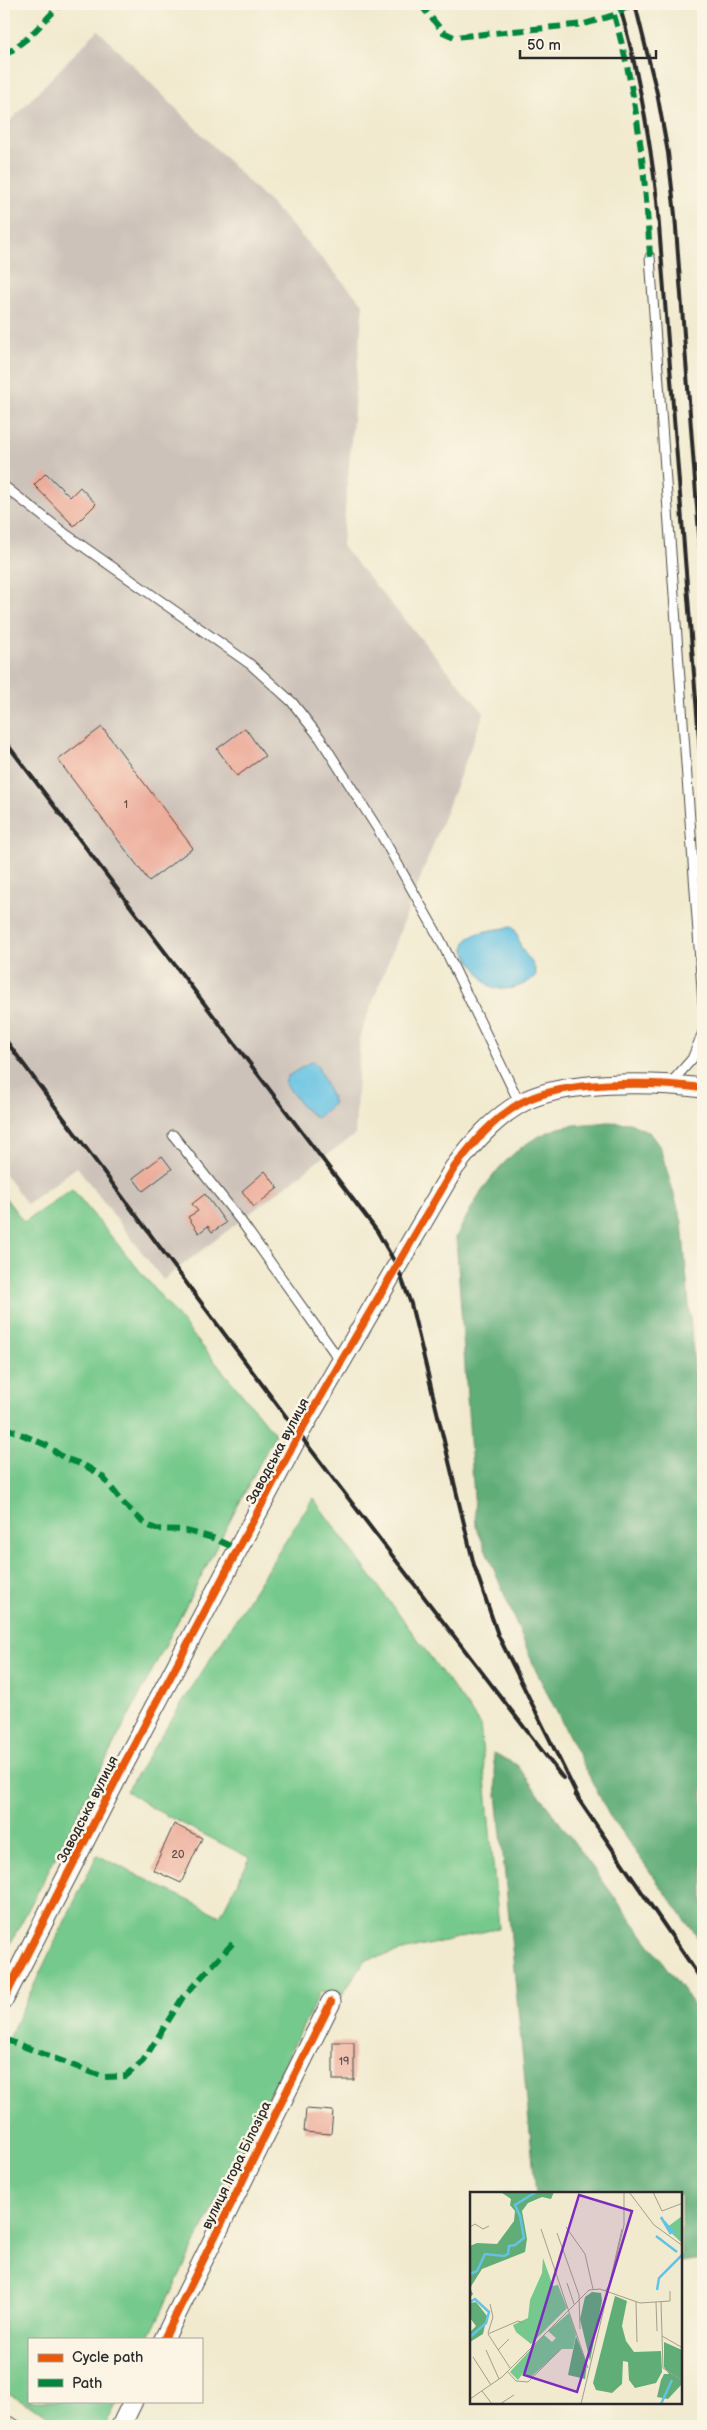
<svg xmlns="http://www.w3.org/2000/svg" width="707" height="2430" viewBox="0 0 707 2430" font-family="'Balsamiq Sans',sans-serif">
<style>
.industrial{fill:#cdc2b9}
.green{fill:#76c98c;stroke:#507a5c}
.forest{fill:#60ad78;stroke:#466c52}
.water{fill:#65c2e3;stroke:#487687}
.building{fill:#edad9b}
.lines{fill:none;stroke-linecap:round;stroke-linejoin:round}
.lane-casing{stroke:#494844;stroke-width:11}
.street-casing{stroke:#494844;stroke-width:21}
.lane{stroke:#fff;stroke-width:9}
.street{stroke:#fff;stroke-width:19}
.rail{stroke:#2b2b2b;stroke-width:4}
.quiet{stroke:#00873e;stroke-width:6;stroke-dasharray:12 6;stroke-linecap:butt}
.cycleway-casing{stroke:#fcf5e5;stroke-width:11}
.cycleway{stroke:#e8590c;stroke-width:8}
.labels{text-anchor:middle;stroke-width:5;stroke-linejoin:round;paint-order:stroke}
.number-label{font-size:11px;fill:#5c4c47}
.street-label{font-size:14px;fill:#2b2b2b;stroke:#fcf5e5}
.inset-river{fill:none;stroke:#65c2e3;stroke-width:2.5}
.inset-road{fill:none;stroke:#a29e8d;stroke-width:1}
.view{fill:#7b2cbf;fill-opacity:0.15;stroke:#7b2cbf;stroke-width:2.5}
.inset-edge{fill:none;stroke:#2b2b2b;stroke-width:2.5}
</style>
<rect width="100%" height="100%" fill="#fcf5e5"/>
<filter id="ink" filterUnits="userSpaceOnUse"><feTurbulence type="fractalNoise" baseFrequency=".02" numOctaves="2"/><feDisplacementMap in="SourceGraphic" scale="10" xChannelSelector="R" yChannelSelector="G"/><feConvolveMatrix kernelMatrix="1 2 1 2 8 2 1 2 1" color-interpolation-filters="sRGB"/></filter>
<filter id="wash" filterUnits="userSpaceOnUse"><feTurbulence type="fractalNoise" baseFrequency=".0096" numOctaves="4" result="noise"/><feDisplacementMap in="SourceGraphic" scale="20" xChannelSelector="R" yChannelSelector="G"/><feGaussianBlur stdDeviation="1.12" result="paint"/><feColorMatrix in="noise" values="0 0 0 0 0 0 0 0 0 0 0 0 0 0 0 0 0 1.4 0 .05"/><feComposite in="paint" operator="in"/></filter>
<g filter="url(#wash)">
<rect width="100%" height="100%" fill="#f1eacf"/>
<polygon class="industrial" points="98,30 283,216 363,304 342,546 484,713 360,1035 355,1135 322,1158 163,1280 77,1167 27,1204 4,1173 4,127"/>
<g class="green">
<polygon points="72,1189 275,1434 4,1956 4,1196 24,1222"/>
<polygon points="313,1498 480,1724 499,1928 365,1960 341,1997 320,1992 148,2339 29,2339 29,2401 118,2401 105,2426 69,2426 4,2392 4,2047 97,1855 220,1916 250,1858 152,1808 126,1791"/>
</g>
<g class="forest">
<path d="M608,1122L630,1123L649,1132L660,1147L682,1222L703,1471V1945L609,1815L536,1671L476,1526L456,1237C480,1190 506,1145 559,1128C574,1124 593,1124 608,1122Z"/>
<polygon points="493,1753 517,1765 703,2017 703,2259 681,2262 681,2194 536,2194"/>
</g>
<g class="water">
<path d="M512,927C519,932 518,942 522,949C528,959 535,963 536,975C526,987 499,995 486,983C482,979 479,971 475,967C446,933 486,931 512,927Z"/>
<polygon points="312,1061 317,1065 334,1103 317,1118 303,1108 285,1083 288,1076"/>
</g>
<g id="blocks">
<g class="building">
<polygon points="4,245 10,252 4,258"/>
<polygon points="46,473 70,497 80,487 96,504 74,526 34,485"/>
<polygon points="102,727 193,848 149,881 58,760"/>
<polygon points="245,728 265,756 237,776 217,749"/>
<polygon points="162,1156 172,1169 143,1191 133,1178"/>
<polygon points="265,1171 278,1188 254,1207 242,1191"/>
<polygon points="205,1194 226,1223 212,1232 208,1226 199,1233 188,1217 198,1211 192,1204"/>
<polygon points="174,1824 202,1838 181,1883 153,1870"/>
<rect x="333" y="2042" width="21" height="38"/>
<polygon points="306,2109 333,2111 331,2134 304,2132"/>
<polygon points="4,2413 29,2426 4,2426"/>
</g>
</g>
</g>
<g filter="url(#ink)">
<use href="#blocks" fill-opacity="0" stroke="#494844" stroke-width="1"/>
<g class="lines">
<g class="lane-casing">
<g id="lane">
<polyline points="650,257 703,1003"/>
<polyline points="4,486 67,535 250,664 292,702 320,738 379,831 441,941 520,1104"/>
<polyline points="670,1084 692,1059 703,1032"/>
<polyline points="173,1135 241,1221 341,1362"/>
</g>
</g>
<g class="street-casing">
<g id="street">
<path d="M4,1999L121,1770L299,1434L454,1168C473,1143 492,1120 519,1104C562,1079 654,1082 703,1088"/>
<polyline points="164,2339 331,2002"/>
<polyline points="121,2426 133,2401"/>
</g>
</g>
<use href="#lane" class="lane"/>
<use href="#street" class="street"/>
<g class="rail">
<path d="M619,4C638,68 649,133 657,200L703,790"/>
<polyline points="635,4 657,93 668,153 675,215 703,587"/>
<polyline points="4,740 377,1231 397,1266 411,1304 474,1565 498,1635 579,1799"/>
<polyline points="4,1038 299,1434 563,1778"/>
<polyline points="575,1794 703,1982"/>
</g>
<g class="quiet">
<polyline points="420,4 443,32 454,37 585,24 614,15 632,4"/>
<path d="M614,15C638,97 645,173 650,257"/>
<polyline points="4,56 29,37 61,4"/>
<polyline points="4,1427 46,1445 64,1458 84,1465 102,1476 124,1504 145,1524 156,1529 183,1530 213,1538 239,1550"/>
<polyline points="4,2039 104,2077 126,2076 143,2061 183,1997 233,1943"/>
</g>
<g class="cycleway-casing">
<g id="cycleway">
<path d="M4,1999L121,1770L299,1434L454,1168C473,1143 492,1120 519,1104C562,1079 654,1082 703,1088"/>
<polyline points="164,2339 331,2002"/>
</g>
</g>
<use href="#cycleway" class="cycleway"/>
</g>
</g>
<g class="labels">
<g class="number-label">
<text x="126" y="808">1</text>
<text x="178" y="1858">20</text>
<text x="344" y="2065">19</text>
</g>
<g class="street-label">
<text transform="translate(277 1451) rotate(-62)" y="5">Заводська вулиця</text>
<text transform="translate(87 1809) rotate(-63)" y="5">Заводська вулиця</text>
<text transform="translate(236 2165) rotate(-64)" y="5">вулиця Ігора Білозіра</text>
</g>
</g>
<g transform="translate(470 2192)">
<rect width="212" height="212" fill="#f1eacf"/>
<path d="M212,24L213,51H212L196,36ZM73,66L83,94L88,93L97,116L61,152L46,140L43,133L58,126L60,108L72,81ZM99,121L106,142L103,157H92L60,186L54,180L48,188L40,180L74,143L82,150L86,146L78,139Z" fill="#76c98c"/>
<path d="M84,0L81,7L72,5L58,11L52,19L57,47L55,60L12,77L0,96L3,102L0,106V54L7,51L27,52L44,29L45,19L40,13L41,7L32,1ZM122,100L131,101L132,109L120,169L110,127L115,105ZM145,104L157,109L152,134L156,149L164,160L191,159L192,180L186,191L165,196L159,188L158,170L153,169L152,192L142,201L126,198L123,191ZM6,110L17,124L13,142L0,150V140L6,134L0,126V111ZM106,144L117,172L115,187L98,183ZM194,150L212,158V192L198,207L187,205L191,188L194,182H199L194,175Z" fill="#60ad78"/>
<path class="inset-river" d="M191,25L201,42M191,26L205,42M186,44L207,60M0,82L7,79L15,62L34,64L38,62L39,54L45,53L54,46L50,24L45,13L66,0M187,98L189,86L213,62M0,110L5,107L19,120L16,131L0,145M191,212L202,188"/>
<path class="inset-road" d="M159,0L184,33L213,54M183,0L192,19L213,11M0,35L5,32L13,37L19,34M96,35L115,62L123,97M71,37L118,176M87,41L109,103L110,137M97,91L104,112M135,99L139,94L152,37M166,110L167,150M186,110L187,139M191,110L193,176L213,189M18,141L23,125L20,112M192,144L213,156M16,158L29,187M28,158L39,147M3,165L21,193M40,176L18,142L48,129L54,131M37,179L46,189L58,190L89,159M12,199L22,212M0,207L32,185L119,98L130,97L170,111L200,109V99M30,212L44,203M111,212L154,33V0"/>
<path class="view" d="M109,3L162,19L107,200L54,183Z"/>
<rect width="212" height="212" class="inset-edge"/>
</g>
<rect width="707" height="2430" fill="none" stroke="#fcf5e5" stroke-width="20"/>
<rect x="28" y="2338" width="175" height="65" fill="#fcf5e5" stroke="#a8a49b"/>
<rect x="38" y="2354" width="25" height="8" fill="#e8590c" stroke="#a8a49b"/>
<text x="72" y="2362" font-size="15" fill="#2b2b2b">Cycle path</text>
<rect x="38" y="2379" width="25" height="8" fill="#00873e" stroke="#a8a49b"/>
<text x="72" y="2388" font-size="15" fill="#2b2b2b">Path</text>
<path d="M520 50v8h136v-8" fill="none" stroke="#2b2b2b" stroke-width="2.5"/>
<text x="527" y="50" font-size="15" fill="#2b2b2b" stroke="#fcf5e5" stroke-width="4" paint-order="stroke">50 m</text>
</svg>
